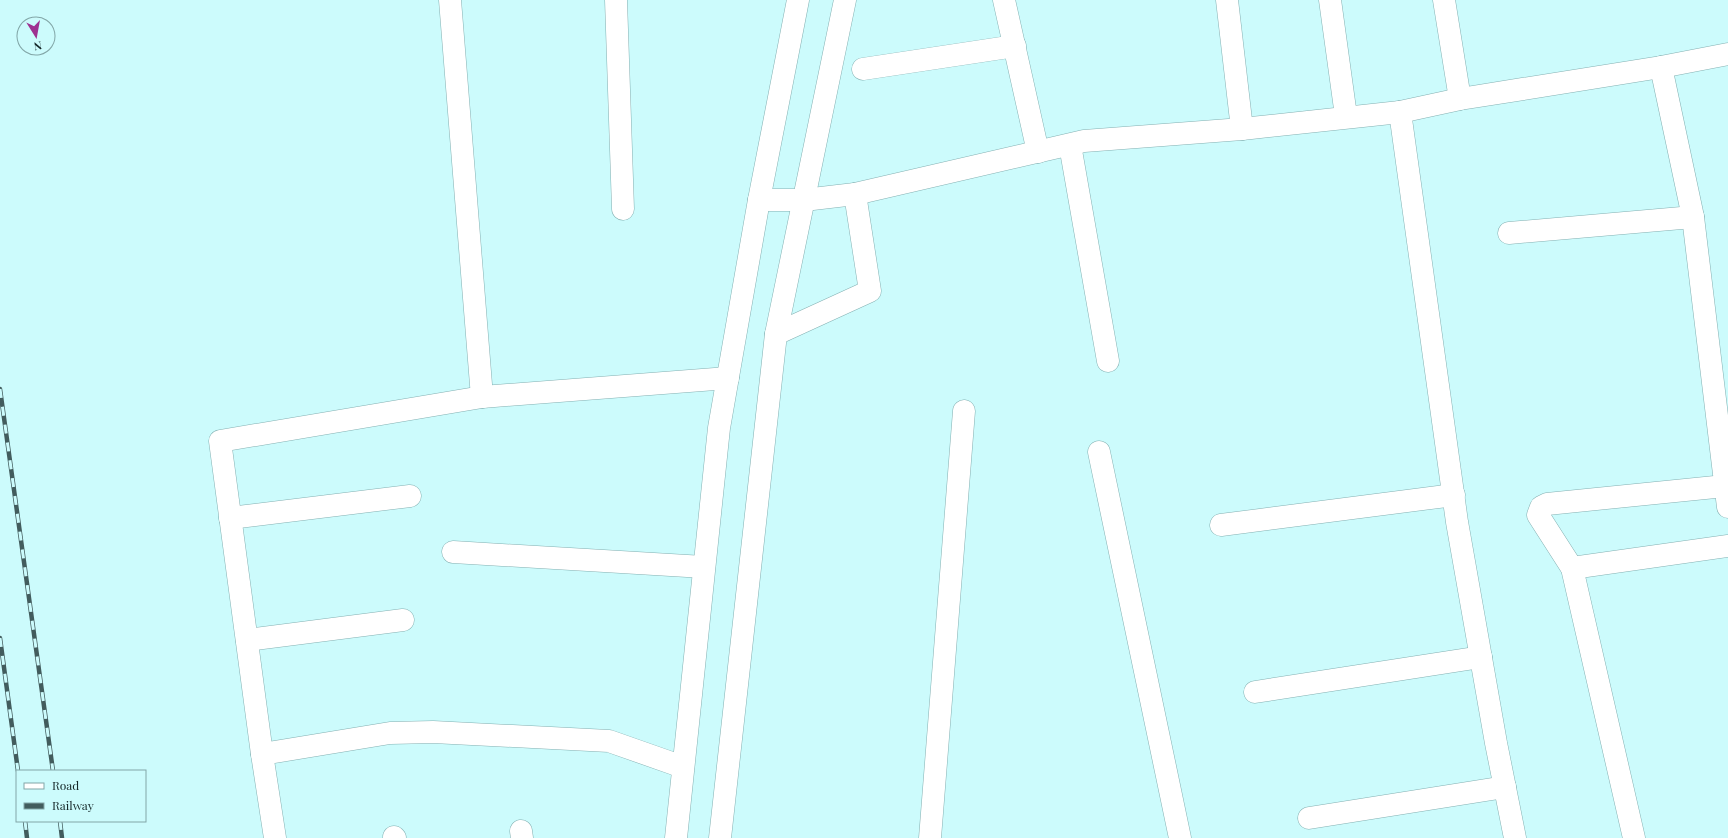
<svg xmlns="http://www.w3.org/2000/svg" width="1728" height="838" viewBox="0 0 1728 838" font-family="'Playfair Display',serif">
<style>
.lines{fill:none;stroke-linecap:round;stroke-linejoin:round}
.minor-casing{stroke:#84b0b2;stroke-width:23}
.minor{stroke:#fff;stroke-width:22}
.rail-casing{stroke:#425c5d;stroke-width:4.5}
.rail{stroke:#ccfbfc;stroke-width:3;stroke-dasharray:9;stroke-linecap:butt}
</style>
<rect width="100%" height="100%" fill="#ccfbfc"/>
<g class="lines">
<g class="minor-casing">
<g id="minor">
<polyline points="450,0 482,397"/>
<polyline points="616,0 623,209"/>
<polyline points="1004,0 1038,152"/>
<polyline points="1227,0 1242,129"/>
<polyline points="1330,0 1346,116"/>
<polyline points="1444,0 1460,99"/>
<polyline points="1661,67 1693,217 1728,507"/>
<polyline points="863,69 1015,46"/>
<polyline points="1400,112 1457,522 1496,743 1515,838"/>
<polyline points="1070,145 1108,361"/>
<polyline points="759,200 804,200 855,194"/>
<polyline points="1509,233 1693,217"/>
<polyline points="776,334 870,291 855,194 1084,141 1242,129 1400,112 1460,99 1661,67 1728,54"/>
<polyline points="1099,452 1180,838"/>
<polyline points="230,518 410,496"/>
<polyline points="1221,525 1454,495"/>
<polyline points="453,552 704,567"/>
<polyline points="1572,568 1728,546"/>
<polyline points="247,640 403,620"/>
<polyline points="1255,692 1481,657"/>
<polyline points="262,754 390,733 433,732 609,741 683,767"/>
<polyline points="1309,818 1505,787"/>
<polyline points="521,831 522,838"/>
<polyline points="394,837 395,838"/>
<polyline points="275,838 262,754 220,441 482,397 728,378"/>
<polyline points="676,838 719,428 759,200 798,0"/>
<polyline points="720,838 776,334 845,0"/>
<polyline points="930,838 964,411"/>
<polyline points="1634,838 1572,568 1538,515 1541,507 1547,504 1725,486"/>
</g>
</g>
<use href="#minor" class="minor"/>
<g class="rail-casing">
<g id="rail">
<polyline points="0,389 53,771"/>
<polyline points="0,638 18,771"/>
<polyline points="25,821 27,838"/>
<polyline points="60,821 62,838"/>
</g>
</g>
<use href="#rail" class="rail"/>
</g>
<rect x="16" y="770" width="130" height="52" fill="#ccfbfc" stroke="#82a6a7"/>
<rect x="24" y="783" width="20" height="6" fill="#ffffff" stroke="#82a6a7"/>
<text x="52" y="790" font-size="12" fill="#142627">Road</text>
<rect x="24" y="803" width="20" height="6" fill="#425c5d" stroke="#82a6a7"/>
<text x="52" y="810" font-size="12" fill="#142627">Railway</text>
<g transform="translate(36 36) rotate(169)"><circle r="19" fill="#ccfbfc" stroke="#82a6a7"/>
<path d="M0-3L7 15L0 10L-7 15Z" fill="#9e3191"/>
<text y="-6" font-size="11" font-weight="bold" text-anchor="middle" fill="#142627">N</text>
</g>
</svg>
